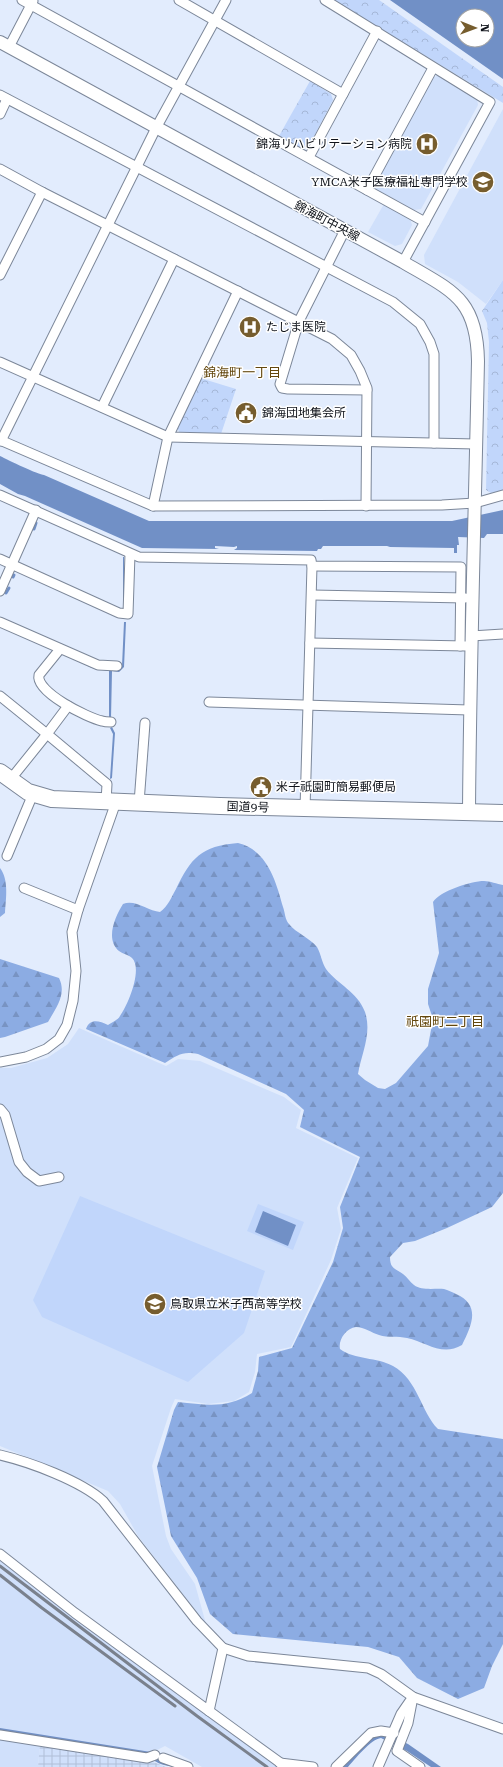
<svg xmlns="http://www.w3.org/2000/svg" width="503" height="1767" viewBox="0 0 503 1767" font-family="'Roboto Serif','Noto Sans JP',serif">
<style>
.built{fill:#d0e0fb}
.industrial{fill:url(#industrial-grid)}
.forest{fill:url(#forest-firs)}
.park{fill:url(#park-crowns)}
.pitch{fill:#c1d6fb}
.water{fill:#7190c6;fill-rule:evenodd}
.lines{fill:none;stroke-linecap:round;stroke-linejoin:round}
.stream{stroke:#7190c6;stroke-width:3}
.street-casing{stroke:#7c8799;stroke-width:11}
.secondary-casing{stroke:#7c8799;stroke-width:14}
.highway-casing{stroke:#7c8799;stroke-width:18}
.street{stroke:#fff;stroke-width:9}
.secondary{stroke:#fff;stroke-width:12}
.highway{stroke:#fff;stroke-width:16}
.rail{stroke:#7a818d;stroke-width:3}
.labels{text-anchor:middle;stroke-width:3;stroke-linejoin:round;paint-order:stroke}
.poi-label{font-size:12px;fill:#0f131a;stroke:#fff;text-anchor:start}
.street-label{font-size:12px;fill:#0f131a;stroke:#fff}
.neighbourhood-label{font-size:13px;fill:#63470d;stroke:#fff}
</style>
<defs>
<pattern id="industrial-grid" width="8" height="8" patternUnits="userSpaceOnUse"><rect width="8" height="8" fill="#d0e0fb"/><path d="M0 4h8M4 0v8" fill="none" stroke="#b1bfd7"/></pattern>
<pattern id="forest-firs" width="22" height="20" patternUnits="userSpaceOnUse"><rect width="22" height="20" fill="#8cace3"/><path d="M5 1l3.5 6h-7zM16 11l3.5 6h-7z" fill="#7893c2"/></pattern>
<pattern id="park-crowns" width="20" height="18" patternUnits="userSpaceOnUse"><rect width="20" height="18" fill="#c1d6fb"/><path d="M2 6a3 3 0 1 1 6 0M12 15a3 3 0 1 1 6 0" fill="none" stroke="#a5b7d7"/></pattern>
</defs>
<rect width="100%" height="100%" fill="#e2ecfd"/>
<g class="built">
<polygon points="439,75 477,98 478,105 421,209 414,210 376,189 375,183 432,78"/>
<polygon points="503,109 503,280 486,304 458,282 425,264 424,255"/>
<polygon points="384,204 410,218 412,225 402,244 395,246 368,232"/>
<polygon points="79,1028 166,1066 178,1059 200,1061 284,1097 301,1110 296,1128 358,1158 337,1208 341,1229 331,1260 291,1347 257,1354 255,1372 249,1392 234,1401 208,1404 175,1399 171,1408 152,1466 166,1536 171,1549 195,1584 206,1624 138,1536 120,1504 108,1491 0,1446 0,1068 11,1068 47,1058 68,1044"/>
<polygon points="0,1559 280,1767 202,1767 165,1746 151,1753 0,1729"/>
<polygon points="0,1738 40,1744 38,1767 0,1767"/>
</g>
<polygon class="industrial" points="40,1744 151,1761 166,1767 38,1767"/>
<g class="forest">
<path d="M238,843C267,850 276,881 283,907C285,912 285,920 289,924C296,933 310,938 317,947C321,954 322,963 326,969C338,985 357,991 365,1012C372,1033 362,1052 358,1074L365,1080L378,1088L385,1089L396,1083L428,1046L433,1019L428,1004V989L439,953L433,902C440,891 471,881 484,881C490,881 497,884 503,885V1193L492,1207L447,1228L415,1241L403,1243L390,1257C390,1268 394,1268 403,1274C407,1277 410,1282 414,1285C422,1291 435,1288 444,1289C448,1290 452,1292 456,1294C481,1305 472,1325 462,1345C442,1357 426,1342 407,1338C398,1336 388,1338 379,1335C372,1333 364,1327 356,1327C346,1328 338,1340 340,1349C355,1360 377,1357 393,1366C418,1380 421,1412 438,1429L503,1439V1644L492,1666L484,1688L458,1699L417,1678L399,1657L368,1647L233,1634L210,1614L197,1578L171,1536L157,1467L174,1410L178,1402C207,1405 226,1409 252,1393L258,1371L259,1357L292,1348L333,1262L343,1228L340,1207L360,1157L300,1127L304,1110L286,1094L198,1054C182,1051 178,1055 165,1063L86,1029C90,1018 99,1021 108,1025C112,1022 118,1020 120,1016C128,1005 143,969 132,958C129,955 123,954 119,951C105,939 115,917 123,904C135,899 148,911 160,912C168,906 171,898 176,889C191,858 201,846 238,843Z"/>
<path d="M0,868C9,880 6,898 5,913L0,917Z"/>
<path d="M0,959L59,978C67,994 56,1008 48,1022L5,1037L0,1038Z"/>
</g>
<g class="park">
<polygon points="334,0 379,0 503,87 503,103"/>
<polygon points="310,81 331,94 333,100 309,146 301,148 279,136"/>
<polygon points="503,280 503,490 491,493 486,490 489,342 487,323 482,311"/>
<polygon points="200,378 236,389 221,434 180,433 177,428"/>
</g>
<g class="pitch">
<polygon points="80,1196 265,1271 244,1333 188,1382 42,1317 33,1300"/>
<polygon points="258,1204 304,1222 293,1250 247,1231"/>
</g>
<g class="water">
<path d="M390,0H503V79ZM463,16H487V40H463Z"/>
<path d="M0,456C8,460 39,475 44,475L149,521H452L503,510V534H487L484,538L458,537L459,545H457V553H454V548L390,547L387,546H323L321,549H318L317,551L234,550L237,548V546L234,547L215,546V548L219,549L142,548L25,496L18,494L0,484Z"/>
<polygon points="123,557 124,557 125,606 123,606"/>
<polygon points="124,622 126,622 124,667 119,672 112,671 111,718 109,718 109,671 92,668 62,654 119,670 122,666"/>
<polygon points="112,727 115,733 112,778 110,779 113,734 110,728"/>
<polygon points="263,1211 296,1225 288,1246 255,1232"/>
<path d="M0,1728L151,1752L157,1758L182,1767C168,1767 157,1765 147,1755L0,1732Z"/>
<path d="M387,1734L408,1744L441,1767H431L407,1751L381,1738C371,1739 355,1759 348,1767H341L371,1737Z"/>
</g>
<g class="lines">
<g class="stream">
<polyline points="34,529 36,523"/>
<polyline points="13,577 14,575"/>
<polyline points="6,593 9,588"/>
</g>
<g class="street-casing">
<g id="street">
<polyline points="22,0 425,222"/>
<polyline points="179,0 343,94"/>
<polyline points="325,0 490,102 403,262"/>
<polyline points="9,47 33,1"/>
<polyline points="0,95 393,302 420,324 430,342 434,354 434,443"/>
<polyline points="0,114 7,99"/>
<polyline points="309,157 377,31"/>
<polyline points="0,169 42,192 332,339 351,355 360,371 367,388 366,506"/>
<polyline points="367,190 433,68"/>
<polyline points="345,230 299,321 280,384 282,388 288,389 367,390"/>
<polyline points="0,275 42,192"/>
<polyline points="0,362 168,437 476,444"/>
<polyline points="102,407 174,259"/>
<polyline points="0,440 153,506 442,505 475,503 503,495"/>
<polyline points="1,441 156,128 226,0"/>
<polyline points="0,495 139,557 311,560 312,566 461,567 460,646"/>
<polyline points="153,506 168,437 238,291"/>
<polyline points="0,559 119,613 128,614 130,554"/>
<polyline points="0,591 36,510"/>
<polyline points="312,595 465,598"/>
<polyline points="0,622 98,665 117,666"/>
<polyline points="471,636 503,634"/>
<polyline points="310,643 466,646"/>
<path d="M60,649L39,675C35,692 88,718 102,721C105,722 108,722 111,722"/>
<polyline points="0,696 47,734 10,780"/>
<polyline points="209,702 469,710"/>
<polyline points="68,706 47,734 107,784 106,802"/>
<polyline points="139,803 145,723"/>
<polyline points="305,809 312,566"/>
<polyline points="7,856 33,794"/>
<polyline points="24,888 78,910"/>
<polyline points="0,1062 26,1057 46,1049 59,1039 67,1025 73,1001 76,971 72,932 78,910 116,802"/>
<polyline points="0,1109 5,1115 19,1162 27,1172 39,1181 59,1177"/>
<path d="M0,1455C30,1462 81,1481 103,1501L197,1621L223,1648L248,1656L368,1668L381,1674L413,1697L503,1729"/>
<polyline points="0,1554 75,1613 209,1711 223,1648"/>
<polyline points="413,1697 408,1723 397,1751 420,1767"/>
<polyline points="209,1711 286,1767"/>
<polyline points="0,1735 147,1758 155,1755"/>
<polyline points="163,1758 188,1767"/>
<polyline points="280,1763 313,1767"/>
<polyline points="336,1767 371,1733 381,1731 394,1733"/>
<polyline points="378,1767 401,1714 410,1701"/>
</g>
</g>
<g class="secondary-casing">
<path id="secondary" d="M0,42L403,262C452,291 477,298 478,361C475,511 470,662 469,812"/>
</g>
<g class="highway-casing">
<polyline id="highway" points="0,772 28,792 52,799 220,806 503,813"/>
</g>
<use href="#street" class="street"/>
<use href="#secondary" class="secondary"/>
<use href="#highway" class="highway"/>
<g class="rail">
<polyline points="0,1566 197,1716 267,1767"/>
<polyline points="0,1575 42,1608 175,1706"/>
</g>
</g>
<defs>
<g id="hospital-disc" transform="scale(1.15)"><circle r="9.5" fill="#765d2e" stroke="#fff"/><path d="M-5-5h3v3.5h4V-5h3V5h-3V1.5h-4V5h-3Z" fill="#fff"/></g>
<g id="university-disc" transform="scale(1.15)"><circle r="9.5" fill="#765d2e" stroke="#fff"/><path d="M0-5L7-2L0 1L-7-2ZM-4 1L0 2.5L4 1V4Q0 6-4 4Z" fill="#fff"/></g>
<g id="civic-disc" transform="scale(1.15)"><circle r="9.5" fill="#765d2e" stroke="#fff"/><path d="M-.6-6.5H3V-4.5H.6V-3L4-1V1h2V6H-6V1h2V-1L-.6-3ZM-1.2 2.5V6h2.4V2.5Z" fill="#fff"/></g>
<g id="school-disc" transform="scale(1.15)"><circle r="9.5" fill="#765d2e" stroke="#fff"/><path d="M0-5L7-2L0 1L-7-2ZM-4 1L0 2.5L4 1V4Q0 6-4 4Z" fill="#fff"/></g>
</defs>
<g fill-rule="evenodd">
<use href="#hospital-disc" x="427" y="144"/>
<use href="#university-disc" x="483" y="182"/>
<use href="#hospital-disc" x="250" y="327"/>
<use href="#civic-disc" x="246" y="413"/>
<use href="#civic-disc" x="261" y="787"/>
<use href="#school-disc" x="155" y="1304"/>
</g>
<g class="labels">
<g class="poi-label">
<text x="412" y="148" text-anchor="end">錦海リハビリテーション病院</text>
<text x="468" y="186" text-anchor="end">YMCA米子医療福祉専門学校</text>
<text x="266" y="331">たじま医院</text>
<text x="262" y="417">錦海団地集会所</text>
<text x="276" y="791">米子祇園町簡易郵便局</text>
<text x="170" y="1308">鳥取県立米子西高等学校</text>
</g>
<g class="street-label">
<text transform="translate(327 221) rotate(28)" y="4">錦海町中央線</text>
<text transform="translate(248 807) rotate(2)" y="4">国道9号</text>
</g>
<g class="neighbourhood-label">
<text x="242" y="377">錦海町一丁目</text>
<text x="445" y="1026">祇園町二丁目</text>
</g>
</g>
<g transform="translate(475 28) rotate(91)"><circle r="19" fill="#ffffff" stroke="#9fa1a3"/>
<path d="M0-3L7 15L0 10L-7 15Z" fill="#765d2e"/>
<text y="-6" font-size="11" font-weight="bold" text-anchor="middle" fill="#0f131a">N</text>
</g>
</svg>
